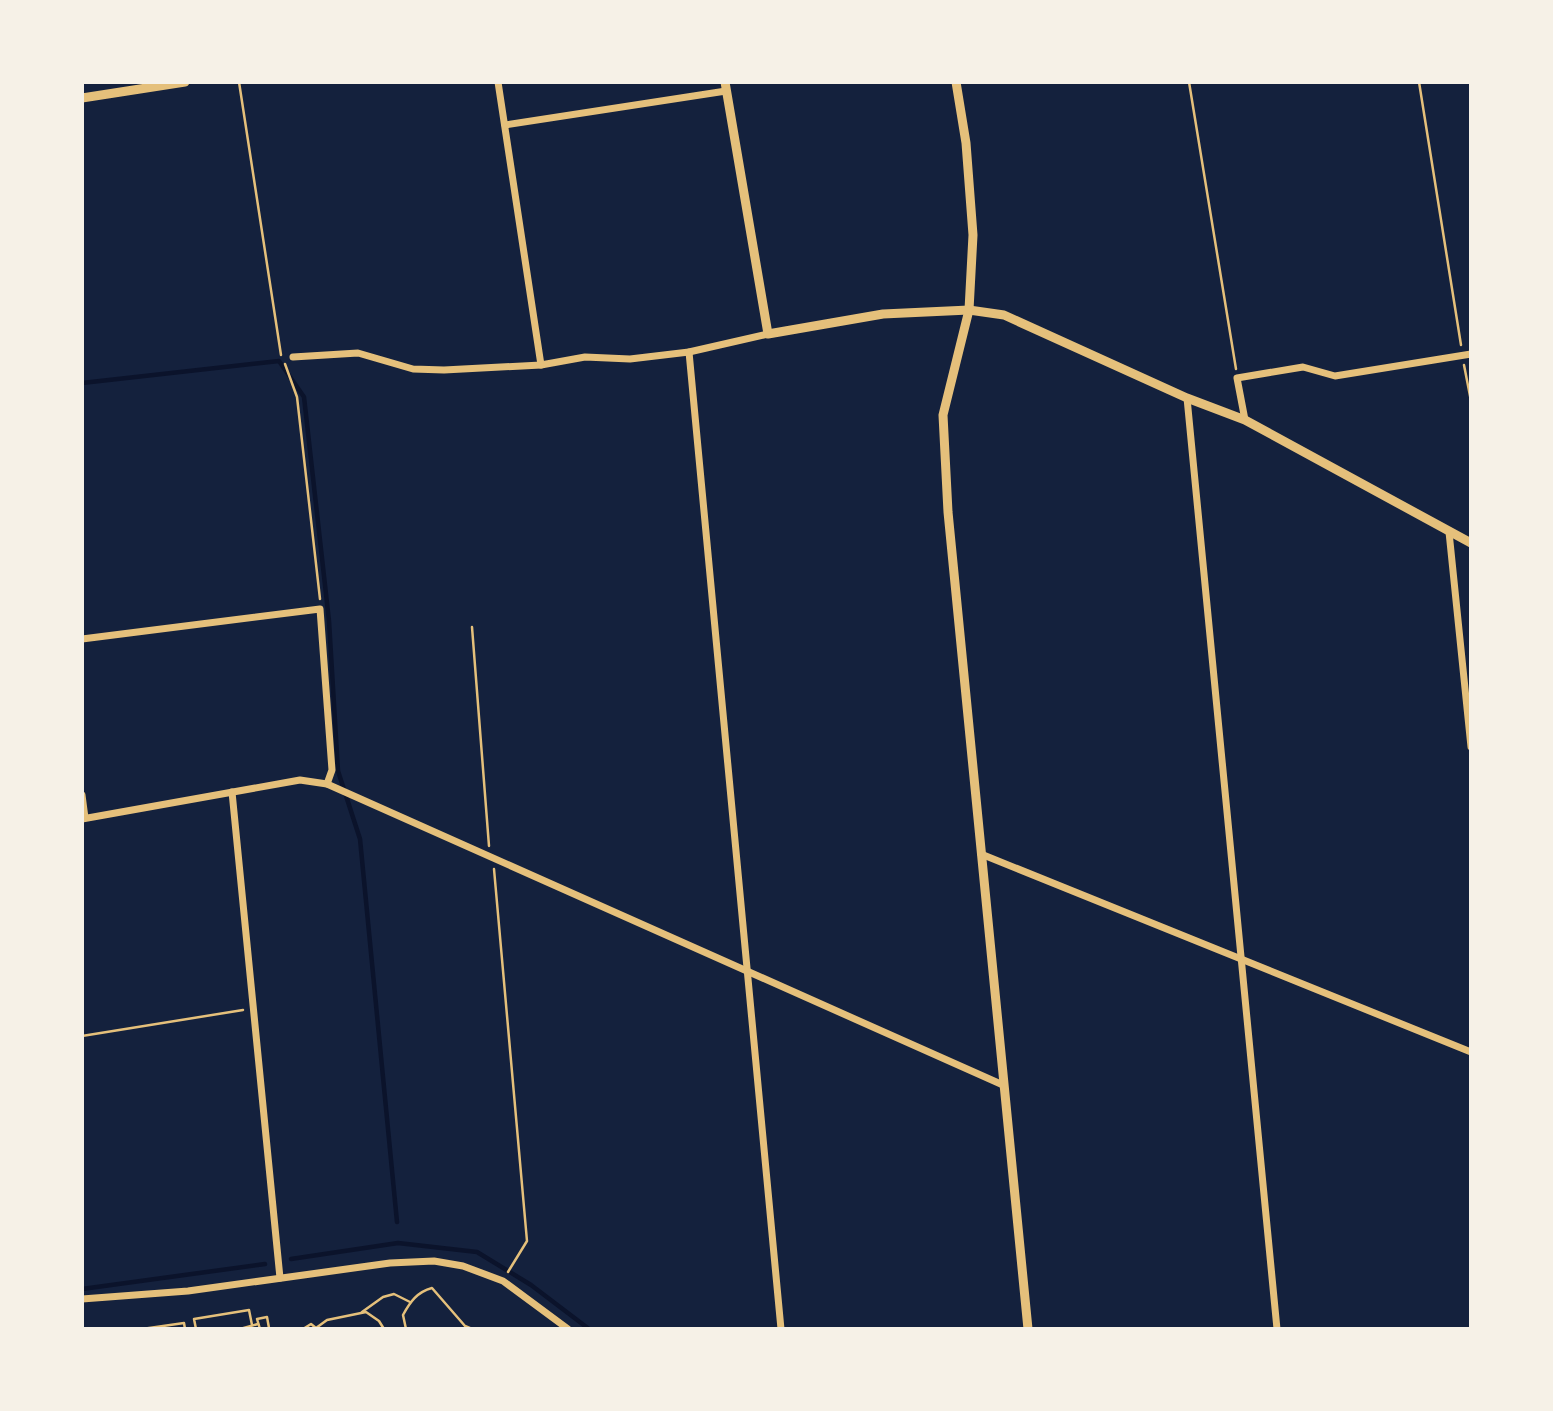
<svg xmlns="http://www.w3.org/2000/svg" width="1553" height="1411" viewBox="0 0 1553 1411" font-family="'Open Sans',sans-serif">
<style>
.lines{fill:none;stroke-linecap:round;stroke-linejoin:round}
.stream{stroke:#0b132b;stroke-width:4.5}
.path{stroke:#e5c07b;stroke-width:2.5}
.minor{stroke:#e5c07b;stroke-width:7}
.tertiary{stroke:#e5c07b;stroke-width:9}
</style>
<rect width="100%" height="100%" fill="#14213d"/>
<g class="lines">
<g class="stream">
<polyline points="82,383 279,361 304,397 329,621 338,771 360,839 397,1222"/>
<polyline points="291,1259 398,1243 477,1252 531,1285 589,1329"/>
<polyline points="82,1289 265,1264"/>
</g>
<g class="path">
<polyline points="239,82 281,355"/>
<polyline points="1189,82 1236,369"/>
<polyline points="1419,82 1461,345"/>
<polyline points="285,364 297,397 320,599"/>
<polyline points="1464,365 1471,401"/>
<polyline points="472,627 489,846"/>
<polyline points="494,869 527,1241 508,1272"/>
<polyline points="82,1036 243,1010"/>
<polyline points="362,1312 383,1297 394,1294 410,1302"/>
<polyline points="142,1329 184,1323 185,1329"/>
<polyline points="196,1329 194,1319 249,1310 252,1325"/>
<polyline points="240,1329 258,1324"/>
<polyline points="260,1329 257,1319 267,1317 269,1328 266,1329"/>
<polyline points="303,1329 311,1324 316,1328 327,1320 366,1312 379,1321 384,1329"/>
<path d="M406,1329L403,1315C410,1302 417,1292 432,1288L465,1326L472,1329"/>
</g>
<g class="minor">
<polyline points="498,82 541,365 585,357 630,359 689,352 768,334"/>
<polyline points="505,125 726,91"/>
<polyline points="689,352 781,1329"/>
<polyline points="293,357 358,353 413,369 444,370 541,365"/>
<polyline points="1187,398 1277,1329"/>
<polyline points="1245,420 1237,378 1303,367 1335,376 1471,354"/>
<polyline points="1449,532 1471,747"/>
<polyline points="82,639 320,609 332,770 327,784"/>
<polyline points="232,792 280,1278"/>
<polyline points="82,795 85,818"/>
<polyline points="82,819 300,780 327,784 1003,1085"/>
<polyline points="981,854 1471,1052"/>
<polyline points="82,1299 188,1291 390,1263 434,1261 463,1266 503,1281 568,1329"/>
</g>
<g class="tertiary">
<polyline points="725,82 768,334 883,314 969,310 1004,315 1187,398 1245,420 1471,543"/>
<polyline points="956,82 966,143 973,235 969,310 943,415 948,512 1028,1329"/>
<polyline points="82,98 185,82"/>
</g>
</g>
<rect width="1553" height="1411" fill="none" stroke="#f6f1e7" stroke-width="168"/>
</svg>
